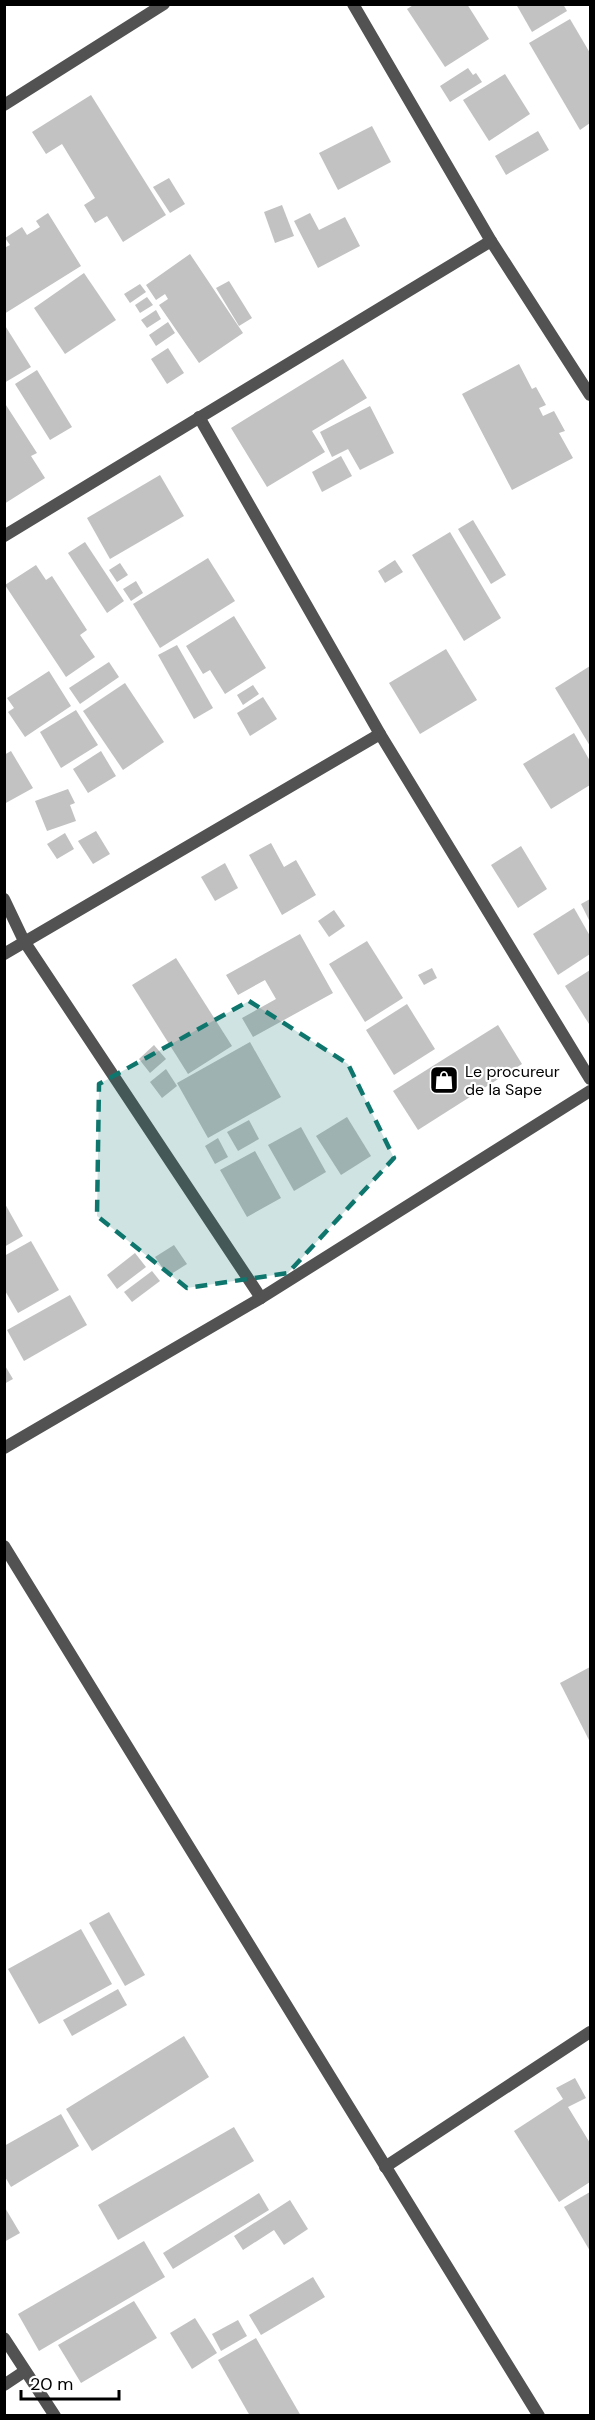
<svg xmlns="http://www.w3.org/2000/svg" width="595" height="2420" viewBox="0 0 595 2420" font-family="'DM Sans',sans-serif">
<style>
.building{fill:#c2c2c2}
.lines{fill:none;stroke-linecap:round;stroke-linejoin:round}
.minor{stroke:#525252;stroke-width:12}
.marked{fill:#0f766e;fill-opacity:0.2;stroke:#0f766e;stroke-width:4.5;stroke-dasharray:12 8;stroke-linejoin:round}
.labels{text-anchor:middle;stroke-width:4.5;stroke-linejoin:round;paint-order:stroke}
.poi-label{font-size:16px;fill:#000;stroke:#fff;text-anchor:start}
</style>
<rect width="100%" height="100%" fill="#fff"/>
<g class="building">
<polygon points="415,4 467,4 489,39 445,67 407,9"/>
<polygon points="516,4 563,4 567,11 532,32"/>
<polygon points="570,19 590,53 590,123 580,130 529,43"/>
<polygon points="468,68 473,75 476,73 482,82 450,102 440,86"/>
<polygon points="505,74 530,114 489,141 463,100"/>
<polygon points="91,95 166,215 123,242 107,216 95,223 84,205 95,198 62,144 46,154 32,132"/>
<polygon points="372,126 391,162 338,190 319,153"/>
<polygon points="538,131 549,150 506,175 495,156"/>
<polygon points="169,178 185,204 170,213 153,187"/>
<polygon points="282,205 294,236 275,243 264,212"/>
<polygon points="48,213 81,266 4,314 4,248 10,245 5,238 22,227 27,235 40,227 36,221"/>
<polygon points="310,213 319,230 345,217 360,246 318,268 294,221"/>
<polygon points="190,254 243,333 199,363 159,305 168,299 165,294 156,300 146,285"/>
<polygon points="84,273 116,320 65,354 34,308"/>
<polygon points="229,281 252,318 239,326 216,288"/>
<polygon points="140,284 146,292 130,303 124,294"/>
<polygon points="147,297 153,305 140,313 135,305"/>
<polygon points="156,310 161,319 147,328 141,320"/>
<polygon points="168,322 175,333 156,346 149,335"/>
<polygon points="4,324 31,367 4,383"/>
<polygon points="168,348 184,373 167,384 151,359"/>
<polygon points="343,359 367,398 312,431 325,452 267,487 231,428"/>
<polygon points="519,364 532,389 536,387 546,405 539,408 543,416 554,411 565,431 559,433 573,458 512,490 462,394"/>
<polygon points="37,370 72,427 50,440 15,384"/>
<polygon points="4,402 37,453 31,456 45,478 4,504"/>
<polygon points="370,406 394,453 360,470 348,449 332,457 320,432"/>
<polygon points="341,456 352,476 322,492 312,472"/>
<polygon points="160,475 184,516 110,559 87,518"/>
<polygon points="473,520 506,575 491,584 458,529"/>
<polygon points="450,532 501,618 464,641 412,555"/>
<polygon points="85,542 124,601 107,613 68,553"/>
<polygon points="208,558 235,601 160,648 133,604"/>
<polygon points="395,560 403,572 385,583 378,571"/>
<polygon points="120,563 128,575 117,582 109,570"/>
<polygon points="36,565 46,580 52,576 87,630 80,635 95,657 66,677 5,585"/>
<polygon points="136,581 143,593 131,601 123,589"/>
<polygon points="234,616 266,668 225,694 210,670 203,674 186,646"/>
<polygon points="177,645 213,708 194,719 158,655"/>
<polygon points="446,649 477,700 420,734 389,683"/>
<polygon points="109,662 119,677 80,704 69,688"/>
<polygon points="590,666 590,746 555,688"/>
<polygon points="49,671 71,706 25,737 8,712 14,708 7,698"/>
<polygon points="125,683 164,742 123,770 83,711"/>
<polygon points="253,685 259,694 243,705 237,695"/>
<polygon points="263,697 277,719 250,736 237,713"/>
<polygon points="76,710 98,745 61,768 40,732"/>
<polygon points="574,733 590,761 590,785 551,809 523,764"/>
<polygon points="11,751 33,788 4,804 4,755"/>
<polygon points="101,751 116,776 88,793 73,769"/>
<polygon points="68,789 75,803 70,805 76,821 47,831 35,801"/>
<polygon points="96,831 110,854 93,864 78,841"/>
<polygon points="65,833 74,849 57,859 47,844"/>
<polygon points="271,843 284,867 296,860 316,895 282,915 249,855"/>
<polygon points="521,846 547,889 518,908 491,865"/>
<polygon points="225,863 238,888 215,901 201,877"/>
<polygon points="590,899 590,922 581,904"/>
<polygon points="574,908 590,936 590,954 558,975 533,934"/>
<polygon points="334,910 345,926 329,937 318,921"/>
<polygon points="300,934 333,993 253,1037 242,1018 276,999 265,980 238,995 226,975"/>
<polygon points="367,941 403,998 365,1022 329,964"/>
<polygon points="176,958 232,1046 188,1074 132,985"/>
<polygon points="432,968 437,978 424,985 418,975"/>
<polygon points="590,970 590,1024 589,1024 565,986"/>
<polygon points="407,1004 435,1049 394,1075 366,1030"/>
<polygon points="498,1025 522,1064 418,1130 393,1091"/>
<polygon points="250,1042 281,1097 208,1138 177,1083"/>
<polygon points="154,1045 166,1059 150,1073 139,1059"/>
<polygon points="166,1069 177,1086 162,1098 150,1082"/>
<polygon points="347,1117 371,1156 341,1175 316,1136"/>
<polygon points="249,1120 259,1139 238,1151 227,1132"/>
<polygon points="301,1127 326,1172 294,1191 268,1145"/>
<polygon points="218,1138 228,1157 215,1164 205,1146"/>
<polygon points="255,1151 281,1198 247,1217 220,1170"/>
<polygon points="4,1202 23,1236 4,1247"/>
<polygon points="31,1241 59,1290 18,1313 4,1289 4,1256"/>
<polygon points="174,1245 187,1264 168,1276 155,1257"/>
<polygon points="135,1253 146,1267 117,1289 107,1275"/>
<polygon points="152,1271 160,1281 132,1302 124,1292"/>
<polygon points="70,1295 87,1325 24,1361 7,1330"/>
<polygon points="4,1364 13,1379 4,1384"/>
<polygon points="590,1667 590,1742 560,1683"/>
<polygon points="109,1912 145,1975 125,1986 89,1923"/>
<polygon points="81,1929 112,1984 39,2024 8,1969"/>
<polygon points="118,1989 127,2005 72,2036 63,2020"/>
<polygon points="184,2036 209,2077 92,2151 66,2109"/>
<polygon points="575,2078 586,2098 568,2107 590,2143 590,2182 559,2202 514,2131 563,2099 556,2088"/>
<polygon points="61,2114 79,2146 11,2187 4,2175 4,2146"/>
<polygon points="234,2127 254,2161 118,2240 98,2205"/>
<polygon points="590,2192 590,2251 564,2207"/>
<polygon points="259,2193 269,2210 173,2269 163,2253"/>
<polygon points="290,2200 308,2229 284,2245 274,2230 243,2250 234,2236"/>
<polygon points="4,2206 20,2233 4,2242"/>
<polygon points="144,2241 165,2277 39,2351 18,2314"/>
<polygon points="313,2277 325,2297 261,2335 249,2315"/>
<polygon points="134,2301 157,2338 81,2383 58,2345"/>
<polygon points="195,2318 217,2353 192,2369 170,2333"/>
<polygon points="238,2320 247,2336 221,2351 212,2334"/>
<polygon points="256,2338 301,2416 250,2416 218,2360"/>
</g>
<g class="lines">
<g class="minor">
<polyline points="353,4 491,241 590,395"/>
<polyline points="4,105 164,4"/>
<polyline points="199,417 380,734 590,1079"/>
<polyline points="4,536 491,241"/>
<polyline points="4,899 24,941 261,1298"/>
<polyline points="4,954 380,734"/>
<polyline points="4,1448 261,1298 590,1091"/>
<polyline points="4,1546 539,2416"/>
<polyline points="385,2167 590,2032"/>
<polyline points="4,2338 55,2416"/>
<polyline points="4,2385 25,2371"/>
</g>
</g>
<path class="marked" d="M249,1001L348,1064L394,1158L288,1273L187,1288L97,1216L99,1084Z"/>
<defs>
<g id="shop-square" transform="scale(1.5)"><rect x="-9" y="-9" width="18" height="18" rx="4" fill="#000" stroke="#fff"/><path d="M-5-2.5h2.3a2.7 3.5 0 0 1 5.4 0H5L5.5 6h-11ZM-1.5-2.5h3a1.5 2.3 0 0 0-3 0Z" fill="#fff"/></g>
</defs>
<g fill-rule="evenodd">
<use href="#shop-square" x="444" y="1080"/>
</g>
<g class="labels">
<g class="poi-label">
<text x="465" y="1077">Le procureur<tspan x="465" dy="18">de la Sape</tspan></text>
</g>
</g>
<rect width="595" height="2420" fill="none" stroke="#000000" stroke-width="12"/>
<path d="M21 2390v9h98v-9" fill="none" stroke="#000000" stroke-width="3"/>
<text x="30" y="2390" font-size="18" fill="#000000" stroke="#ffffff" stroke-width="4.5" paint-order="stroke">20 m</text>
</svg>
